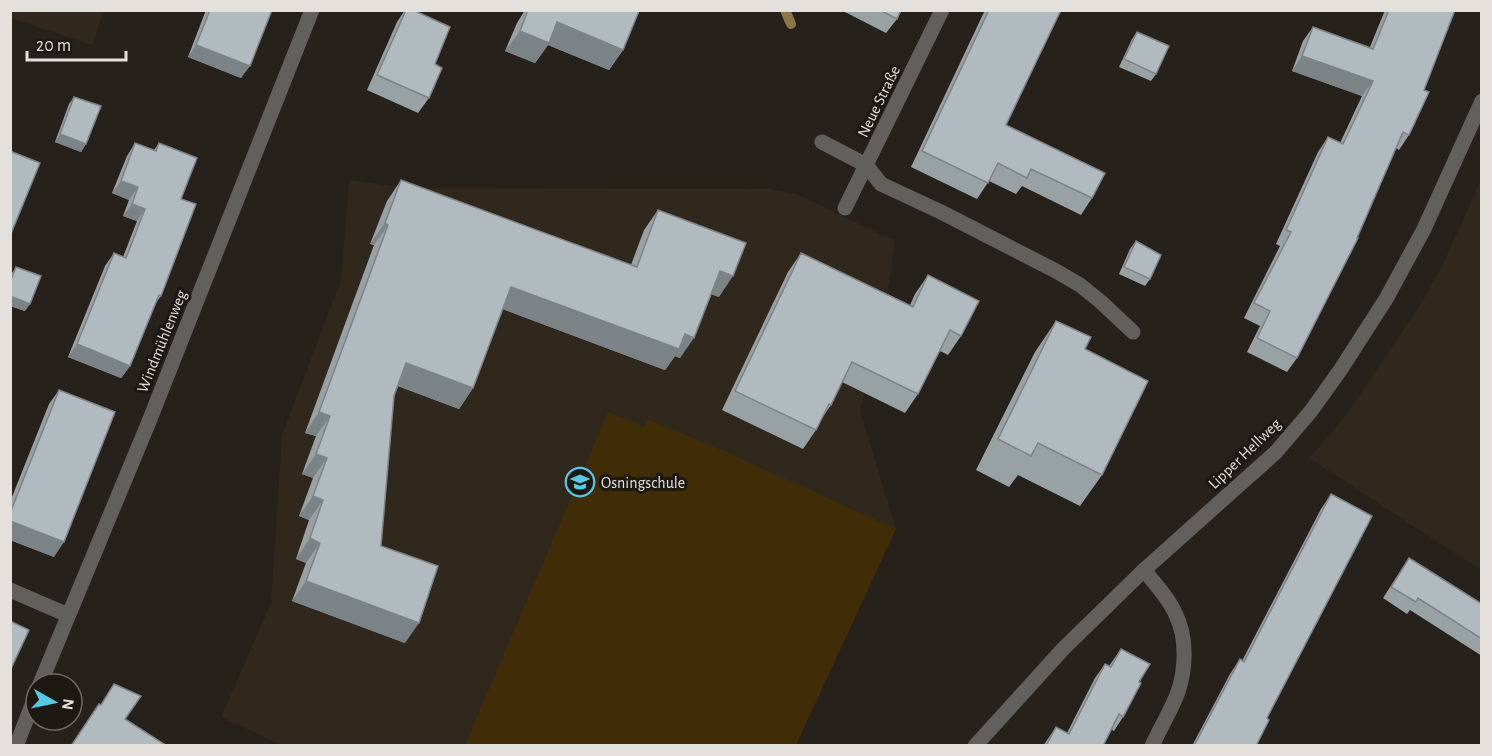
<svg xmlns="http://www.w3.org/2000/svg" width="1492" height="756" viewBox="0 0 1492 756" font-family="'Alegreya Sans',sans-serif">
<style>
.built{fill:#30281d}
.green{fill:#412c08}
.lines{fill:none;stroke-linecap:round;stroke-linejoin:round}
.stream{stroke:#8c7549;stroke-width:10}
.minor{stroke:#62605d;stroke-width:15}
.wall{fill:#98a1a4}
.shaded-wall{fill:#7c8386}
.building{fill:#b1bbbf;stroke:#7c8386;stroke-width:1.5}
.labels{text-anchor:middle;stroke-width:6;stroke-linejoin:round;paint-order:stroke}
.street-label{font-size:16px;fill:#e4e1dd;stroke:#1c1812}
.poi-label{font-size:16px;fill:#e4e1dd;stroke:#1c1812;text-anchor:start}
</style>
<rect width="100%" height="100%" fill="#26211b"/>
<g class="built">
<polygon points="11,10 104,10 104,11 92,45 11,18"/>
<polygon points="349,180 408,188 770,189 797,194 895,241 883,321 860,411 896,529 796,745 283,746 221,717 271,603 282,435 341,280"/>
<polygon points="1481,180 1482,570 1481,570 1309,458 1332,433 1353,405 1422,302 1443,264"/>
</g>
<polygon class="green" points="608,412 645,427 648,419 724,451 896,529 796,745 465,745"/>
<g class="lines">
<polyline class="stream" points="785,10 791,24"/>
<g class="minor">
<polyline points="822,142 866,165 881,184 941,212 1056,271 1080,285 1101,302 1133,332"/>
<polyline points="845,208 942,10"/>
<path d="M1144,570C1155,584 1169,598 1176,615C1187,638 1186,668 1178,692C1172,709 1160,728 1152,746"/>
<polyline points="10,590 68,615"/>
<polyline points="40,684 148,424 312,10"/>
<polyline points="16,746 36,695"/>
<polyline points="975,746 1063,649 1144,570 1276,452 1311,411 1341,369 1386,299 1424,229 1482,101"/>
</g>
</g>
<g class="wall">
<polygon points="206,10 272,10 241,78 188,57"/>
<polygon points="405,10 413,10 429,98 418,113 367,90 397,22"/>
<polygon points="525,10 638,10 623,50 609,70 548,45 535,63 505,51 517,23"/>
<polygon points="841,10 901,10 897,19 886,33"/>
<polygon points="985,10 1061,10 1006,125 1092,198 1081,215 1022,186 1016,194 989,181 977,199 911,167"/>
<polygon points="1385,10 1455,10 1424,90 1409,135 1399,150 1396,148 1297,358 1287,372 1247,352 1260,326 1244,318 1280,246 1276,244 1318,152 1328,137 1340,143 1362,96 1292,71 1303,41 1313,27 1370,47"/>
<polygon points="1137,32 1156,74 1151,81 1119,67 1132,39"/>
<polygon points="74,97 86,144 81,152 55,142 69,104"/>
<polygon points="135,143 154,150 159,143 181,199 161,296 155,304 130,366 121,378 68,357 105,266 114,253 123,257 137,221 123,216 129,200 112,193 127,156"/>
<polygon points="401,180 631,265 644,230 658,210 719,297 711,294 680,358 675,356 665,370 503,309 473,388 459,409 398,386 394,396 381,546 405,643 292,601 306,563 296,559 309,520 299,516 313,478 302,474 316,436 305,433 374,245 370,244 387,201"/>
<polygon points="1136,241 1150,279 1145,286 1119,274 1130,249"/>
<polygon points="801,253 910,305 915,294 928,275 961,336 948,355 940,351 918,394 905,413 842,382 831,405 822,418 816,430 803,449 722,410 788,272"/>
<polygon points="16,267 25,311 10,306 10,276"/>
<polygon points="1056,321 1085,349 1102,475 1080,506 1018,475 1009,487 976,470 1035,352"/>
<polygon points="59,390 54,557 10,540 10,502 49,404"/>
<polygon points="1331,494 1267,718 1256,746 1192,746 1230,674 1240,659 1242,661 1321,509"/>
<polygon points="1409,558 1482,604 1482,656 1410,610 1407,614 1383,598"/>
<polygon points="1121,649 1139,682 1123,717 1114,731 1111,729 1103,746 1043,746 1056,727 1067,733 1095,678 1105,664 1109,666"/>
</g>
<g class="shaded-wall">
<polygon points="557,22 623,50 609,70 548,45 535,63 505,51 520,31"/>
<polygon points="196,45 250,66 241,78 188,57"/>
<polygon points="1302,56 1373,81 1362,96 1292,71"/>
<polygon points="60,134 86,144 81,152 55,142"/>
<polygon points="121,181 138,187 129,200 112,193"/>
<polygon points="132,204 145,209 137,221 123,216"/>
<polygon points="385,223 388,225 374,245 370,244"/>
<polygon points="720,271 733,276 719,297 705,292"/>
<polygon points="511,287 685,334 694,338 680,358 675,356 665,370 497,307"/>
<polygon points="10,296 30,304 25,311 10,306"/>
<polygon points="77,344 130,366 121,378 68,357"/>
<polygon points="406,363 473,388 459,409 392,384"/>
<polygon points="319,412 330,416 316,436 305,433"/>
<polygon points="316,454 327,458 313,478 302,474"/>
<polygon points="313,496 323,500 309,520 299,516"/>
<polygon points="10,521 64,542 54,557 10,540"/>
<polygon points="310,538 320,543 306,563 296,559"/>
<polygon points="306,581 419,623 405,643 292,601"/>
</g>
<g class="building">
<polygon points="210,10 272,10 250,66 196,45"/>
<polygon points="406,10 413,10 450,27 435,64 442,68 429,98 377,75"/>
<polygon points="528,10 638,10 639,11 623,50 557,22 549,43 520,31"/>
<polygon points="880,10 901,10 897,19"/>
<polygon points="989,10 1061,10 1006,125 1105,173 1092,198 1031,169 1027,178 998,163 988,183 922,151"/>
<polygon points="1389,10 1455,10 1424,90 1429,92 1409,135 1403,132 1357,238 1358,238 1297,358 1257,338 1270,311 1254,303 1291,232 1286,230 1328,137 1343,144 1373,81 1302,56 1313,27 1373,49"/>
<polygon points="1137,32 1169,46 1156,74 1124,59"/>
<polygon points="74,97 101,106 86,144 60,134"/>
<polygon points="135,143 156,151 159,143 197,158 181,199 196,204 161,296 159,295 130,366 77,344 114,253 126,258 145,209 132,204 138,187 121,181"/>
<polygon points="10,151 40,163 10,236"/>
<polygon points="401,180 637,267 658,210 746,243 733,276 720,271 694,338 685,334 679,349 511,287 473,388 406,363 394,396 381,546 438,566 419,623 306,581 320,543 310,538 323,500 313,496 327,458 316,454 330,416 319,412 388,225 385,223"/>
<polygon points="1136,241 1161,255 1150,279 1124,267"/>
<polygon points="801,253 913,307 928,275 979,301 961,336 950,330 918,394 852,362 831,405 829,404 816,430 735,391"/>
<polygon points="16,267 41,276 30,304 10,296 10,282"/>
<polygon points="1056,321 1091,337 1085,349 1148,381 1102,475 1038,443 1031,456 998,439"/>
<polygon points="59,390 115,412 64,542 10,521 10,513"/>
<polygon points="1331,494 1372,516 1267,718 1269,720 1256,746 1194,746 1240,659 1244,662"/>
<polygon points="1409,558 1482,604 1482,639 1418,598 1416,602 1391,587"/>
<polygon points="10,621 29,630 10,671"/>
<polygon points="1121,649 1150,664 1139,682 1141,683 1123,717 1119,714 1103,746 1046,746 1056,727 1069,734 1105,664 1111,667"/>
<polygon points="114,684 141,696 125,719 167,746 71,746 99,704 101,705"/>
</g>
<defs>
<g id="school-ring" transform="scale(1.5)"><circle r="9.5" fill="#1c1812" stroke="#5ac8e5" stroke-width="1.5"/><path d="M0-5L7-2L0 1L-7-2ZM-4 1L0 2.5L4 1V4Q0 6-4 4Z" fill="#5ac8e5"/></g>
</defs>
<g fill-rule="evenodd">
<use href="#school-ring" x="580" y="482"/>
</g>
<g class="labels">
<g class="street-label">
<text transform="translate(878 101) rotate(-64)" y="6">Neue Straße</text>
<text transform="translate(161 341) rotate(-68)" y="6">Windmühlenweg</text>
<text transform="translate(1244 453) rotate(-44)" y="6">Lipper Hellweg</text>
</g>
<g class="poi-label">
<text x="601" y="488">Osningschule</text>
</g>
</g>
<rect width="1492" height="756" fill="none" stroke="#e4e1dd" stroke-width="24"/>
<g transform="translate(54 702) rotate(99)"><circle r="28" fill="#1c1812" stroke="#6c6863" stroke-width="1.5"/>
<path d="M0-4.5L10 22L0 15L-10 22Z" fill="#5ac8e5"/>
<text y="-9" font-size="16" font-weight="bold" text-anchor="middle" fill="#e4e1dd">N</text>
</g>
<path d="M27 51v9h99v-9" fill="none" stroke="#e4e1dd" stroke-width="3"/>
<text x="36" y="51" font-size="18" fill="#e4e1dd" stroke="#1c1812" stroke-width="4.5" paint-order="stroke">20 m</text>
</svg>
